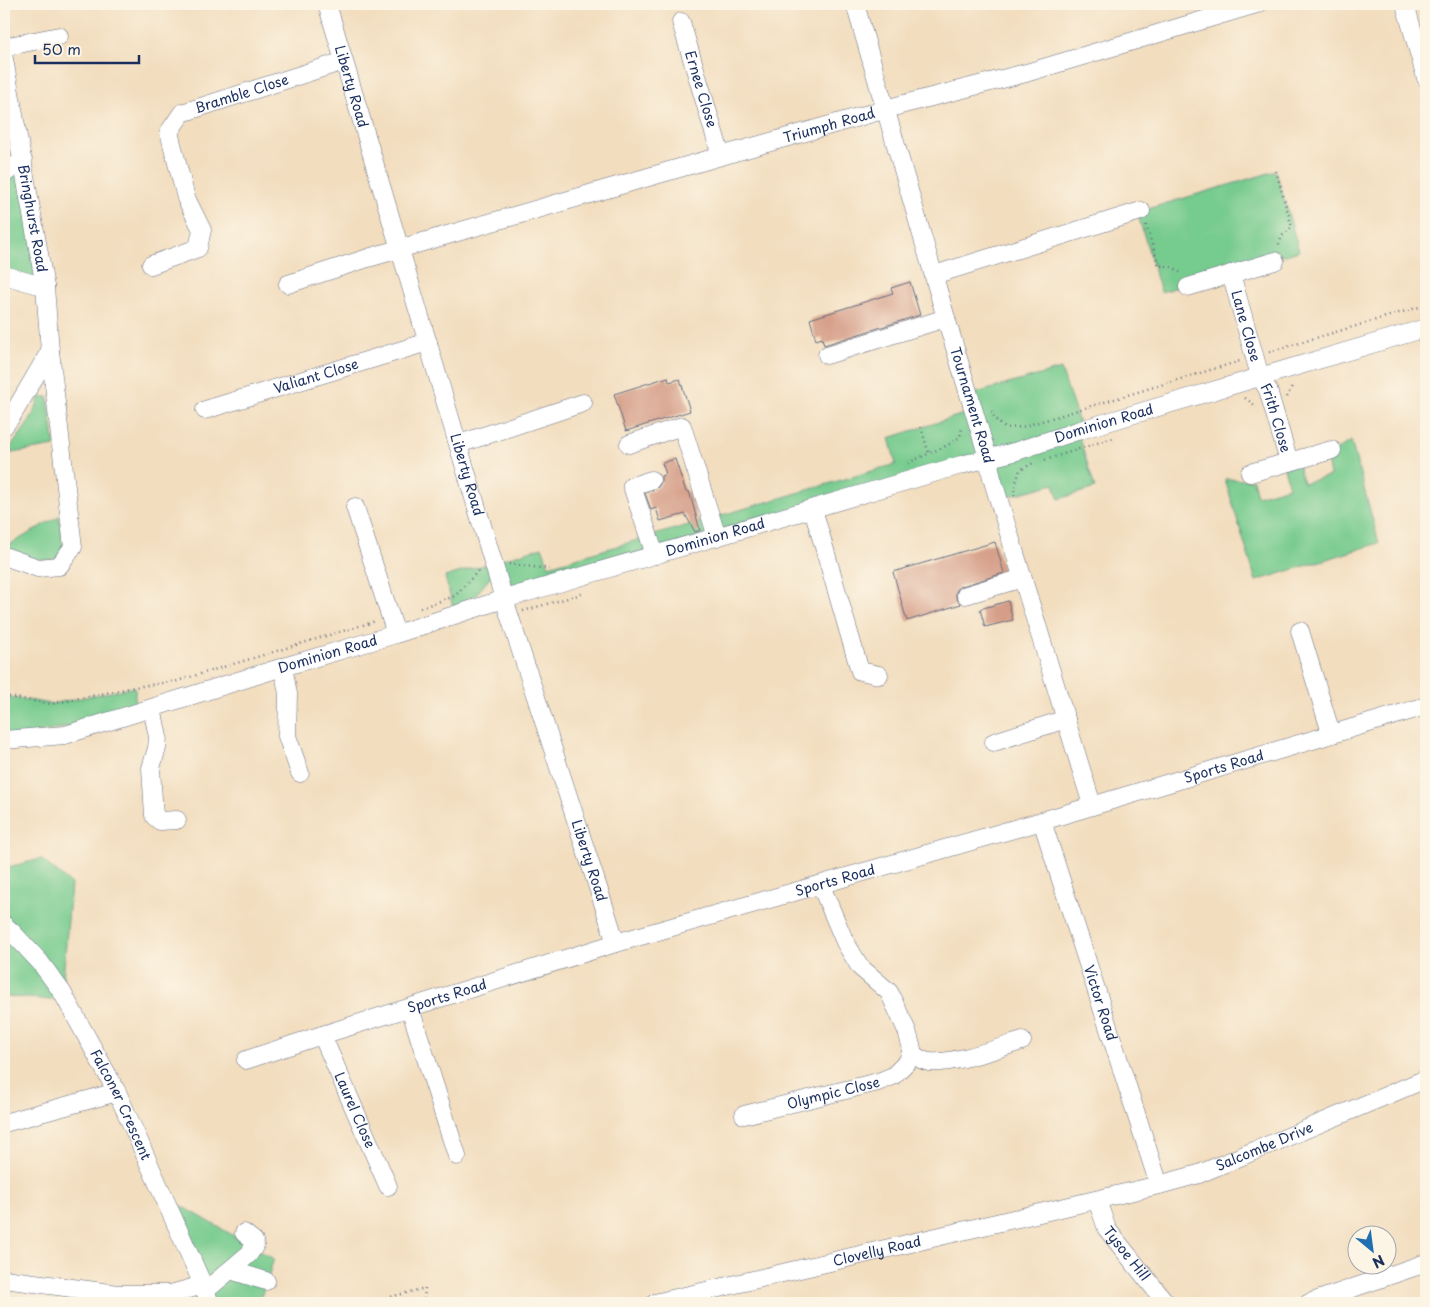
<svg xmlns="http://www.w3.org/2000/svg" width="1430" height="1307" viewBox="0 0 1430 1307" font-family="'Playpen Sans',sans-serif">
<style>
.green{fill:#76cb8e;stroke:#487d76}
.building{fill:#d1947e}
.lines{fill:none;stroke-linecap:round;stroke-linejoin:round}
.minor-casing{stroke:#666c80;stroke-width:19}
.path{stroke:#666c80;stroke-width:2.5;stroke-dasharray:1 4;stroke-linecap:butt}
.minor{stroke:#fff;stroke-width:18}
.labels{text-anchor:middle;stroke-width:4;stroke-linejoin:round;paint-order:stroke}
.street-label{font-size:14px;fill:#1b2f5e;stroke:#fcf5e5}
</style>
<rect width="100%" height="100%" fill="#fcf5e5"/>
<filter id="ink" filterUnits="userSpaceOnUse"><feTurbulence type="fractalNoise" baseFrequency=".02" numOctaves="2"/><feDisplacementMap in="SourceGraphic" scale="10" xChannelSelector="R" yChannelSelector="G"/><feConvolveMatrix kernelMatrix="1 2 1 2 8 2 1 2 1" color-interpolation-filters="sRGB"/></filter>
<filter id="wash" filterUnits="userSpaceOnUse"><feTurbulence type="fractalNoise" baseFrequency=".0096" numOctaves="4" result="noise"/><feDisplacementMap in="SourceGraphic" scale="20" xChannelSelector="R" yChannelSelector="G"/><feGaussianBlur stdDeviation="1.12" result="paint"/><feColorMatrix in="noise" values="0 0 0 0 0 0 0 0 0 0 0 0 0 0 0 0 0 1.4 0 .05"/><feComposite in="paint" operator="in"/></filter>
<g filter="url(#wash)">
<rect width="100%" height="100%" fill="#f2ddbe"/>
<g class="green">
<polygon points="23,160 45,287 4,275 4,174"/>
<polygon points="1276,171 1299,251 1161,292 1137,212"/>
<polygon points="1061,369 1081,429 1077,431 1095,488 1059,499 1054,484 999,499 988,459 504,599 493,574 474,597 453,607 445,577 542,547 549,566 896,464 889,438 973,411 969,395"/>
<path d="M39,397H48L55,446L6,454V452C18,438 36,416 39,397Z"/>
<polygon points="1351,441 1379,543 1256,581 1225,479 1253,480 1257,496 1289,487 1284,468 1298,464 1303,483 1330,476 1327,460 1330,454"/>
<path d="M59,516C60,526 63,537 63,547C62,574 16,552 4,548Z"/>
<polygon points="135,687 135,713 4,740 4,696 51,704"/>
<polygon points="41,859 71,884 62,992 51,1000 4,996 4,868"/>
<polygon points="163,1195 274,1259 259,1303 210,1303"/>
</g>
<g id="blocks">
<g class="building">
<polygon points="910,282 920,315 824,345 822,338 816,340 810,319 893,293 891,288"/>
<polygon points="668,377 669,382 680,379 690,411 626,431 614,394"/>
<polygon points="675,459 686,492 689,491 700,530 695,532 685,514 660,521 656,508 651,510 645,493 658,487 661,482 661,476 666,474 662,463"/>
<polygon points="995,542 1004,573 959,587 956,592 956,598 961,604 907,621 893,572"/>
<polygon points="1008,601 1013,620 985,627 980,609"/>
</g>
</g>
</g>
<g filter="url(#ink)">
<use href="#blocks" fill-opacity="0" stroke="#666c80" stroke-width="1"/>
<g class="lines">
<g class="minor-casing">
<g id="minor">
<path id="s1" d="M327,4L504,599L616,943"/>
<path id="s2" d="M855,4L946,318L988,458L992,478L1092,805"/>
<polyline points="1405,4 1426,78"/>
<path id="s3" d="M681,22L721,156"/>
<polyline points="4,47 59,36"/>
<path id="s4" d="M4,59L45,287L50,351L13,414L4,426"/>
<polyline points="4,174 23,160"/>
<path id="s5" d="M151,265L198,248L202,230L186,198L169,132L182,113L344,61"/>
<path id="s6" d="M1231,274L1260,376L1268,390L1289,462L1332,450"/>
<polyline points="4,275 45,287"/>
<polyline points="934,275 1141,211"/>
<path id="s7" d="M288,284L368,258L721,156L904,104L1026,73L1257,4"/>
<polyline points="1188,287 1275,261"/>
<polyline points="827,355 946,318"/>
<path id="s8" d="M205,410L428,342"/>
<polyline points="459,444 583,403"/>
<polyline points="629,444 682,426 717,537"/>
<polyline points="1250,473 1289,462"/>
<polyline points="651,480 632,486 655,555"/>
<polyline points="355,507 396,634"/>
<polyline points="813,509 860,671 879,675"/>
<polyline points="4,556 38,568 59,566 73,547 50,351"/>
<polyline points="966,595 1023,578"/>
<polyline points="1300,631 1331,733"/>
<polyline points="283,667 288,694 287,736 300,773"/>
<polyline points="152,708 158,737 157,748 151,768 154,816 160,821 177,820"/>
<path id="s9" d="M4,740L65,735L283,667L396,634L504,599L961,465L1014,452L1077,431L1426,328"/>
<polyline points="994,742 1066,719"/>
<path id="s10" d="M1042,821L1159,1185"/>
<path id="s11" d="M4,925L12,932L40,962L62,992L117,1092L203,1285L210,1303"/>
<polyline points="410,1008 457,1156"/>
<path id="s12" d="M322,1035L388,1186"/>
<path d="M911,1053C917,1057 922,1061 929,1062C951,1065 999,1048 1022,1041"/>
<path id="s13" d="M246,1060L322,1035L616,943L1042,821L1426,706"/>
<path id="s14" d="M744,1115L878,1082L893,1076L908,1061L912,1049L907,1031L889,992L860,967L845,942L821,886"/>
<polyline points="4,1123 117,1092"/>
<path id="s15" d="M1097,1200L1107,1229L1166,1303"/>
<polyline points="230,1270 266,1281"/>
<polyline points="4,1279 118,1294 171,1294 203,1285"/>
<polyline points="205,1291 249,1254 255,1245 254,1241 244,1233"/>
<path id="s16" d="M655,1303L1159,1185L1199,1174L1426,1079"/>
<polyline points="1309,1303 1426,1263"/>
</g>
</g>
<g class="path">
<polyline points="1276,171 1292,227 1282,236 1278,247"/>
<path d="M1146,225L1159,266C1169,265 1175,267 1183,275"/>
<polyline points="1269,352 1426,305"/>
<polyline points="1287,397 1293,384"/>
<polyline points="1245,398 1257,407"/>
<polyline points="992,411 995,419 1005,428 1022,427 1240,361"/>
<polyline points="921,427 929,454"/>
<polyline points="1045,460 1116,437"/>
<polyline points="908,463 948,445 960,437 962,428"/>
<polyline points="1015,496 1014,489 1020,470 1033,463"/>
<polyline points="509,564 549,569"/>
<polyline points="420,608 455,596 479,570"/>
<polyline points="523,611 585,593"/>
<polyline points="4,696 51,704 135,687 177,681 376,621"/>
<polyline points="367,1303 425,1288 424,1303"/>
</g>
<use href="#minor" class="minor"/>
</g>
</g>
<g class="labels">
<g class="street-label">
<text dy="5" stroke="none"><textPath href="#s1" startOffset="86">Liberty Road</textPath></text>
<text dy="5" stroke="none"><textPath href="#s3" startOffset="70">Ernee Close</textPath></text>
<text dy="5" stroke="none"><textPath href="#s5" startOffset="258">Bramble Close</textPath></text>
<text dy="5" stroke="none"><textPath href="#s7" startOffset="564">Triumph Road</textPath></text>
<text dy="5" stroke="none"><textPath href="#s4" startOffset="162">Bringhurst Road</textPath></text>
<text dy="5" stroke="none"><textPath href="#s6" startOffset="54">Lane Close</textPath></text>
<text dy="5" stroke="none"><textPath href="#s8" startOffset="116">Valiant Close</textPath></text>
<text dy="5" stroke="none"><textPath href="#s2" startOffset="418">Tournament Road</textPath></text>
<text dy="5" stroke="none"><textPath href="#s6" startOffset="151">Frith Close</textPath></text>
<text dy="5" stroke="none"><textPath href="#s9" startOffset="1146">Dominion Road</textPath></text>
<text dy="5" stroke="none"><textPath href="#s1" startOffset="491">Liberty Road</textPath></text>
<text dy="5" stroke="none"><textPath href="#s9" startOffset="741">Dominion Road</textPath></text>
<text dy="5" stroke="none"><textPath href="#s9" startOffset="336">Dominion Road</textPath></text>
<text dy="5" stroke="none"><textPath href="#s13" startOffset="1021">Sports Road</textPath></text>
<text dy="5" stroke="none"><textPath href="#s1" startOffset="896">Liberty Road</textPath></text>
<text dy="5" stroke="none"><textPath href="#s13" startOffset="616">Sports Road</textPath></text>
<text dy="5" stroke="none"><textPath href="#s13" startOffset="211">Sports Road</textPath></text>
<text dy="5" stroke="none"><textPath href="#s10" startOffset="191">Victor Road</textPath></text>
<text dy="5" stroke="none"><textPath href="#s14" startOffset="92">Olympic Close</textPath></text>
<text dy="5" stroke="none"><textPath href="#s11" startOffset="216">Falconer Crescent</textPath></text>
<text dy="5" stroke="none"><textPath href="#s12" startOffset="82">Laurel Close</textPath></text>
<text dy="5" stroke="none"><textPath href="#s16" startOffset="630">Salcombe Drive</textPath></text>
<text dy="5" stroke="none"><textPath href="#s16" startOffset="228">Clovelly Road</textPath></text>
<text dy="5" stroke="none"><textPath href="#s15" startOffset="62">Tysoe Hill</textPath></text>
</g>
</g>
<rect width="1430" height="1307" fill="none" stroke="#fcf5e5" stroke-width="20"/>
<g transform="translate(1372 1250) rotate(151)"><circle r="24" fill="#fcf5e5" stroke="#a2a6af"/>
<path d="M0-4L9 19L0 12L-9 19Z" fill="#1f6fb2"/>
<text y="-8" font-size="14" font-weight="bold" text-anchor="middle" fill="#1b2f5e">N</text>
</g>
<path d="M35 55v8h104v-8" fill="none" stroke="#1b2f5e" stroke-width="2.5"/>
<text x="42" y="55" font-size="15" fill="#1b2f5e" stroke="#fcf5e5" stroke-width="4" paint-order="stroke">50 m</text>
</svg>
